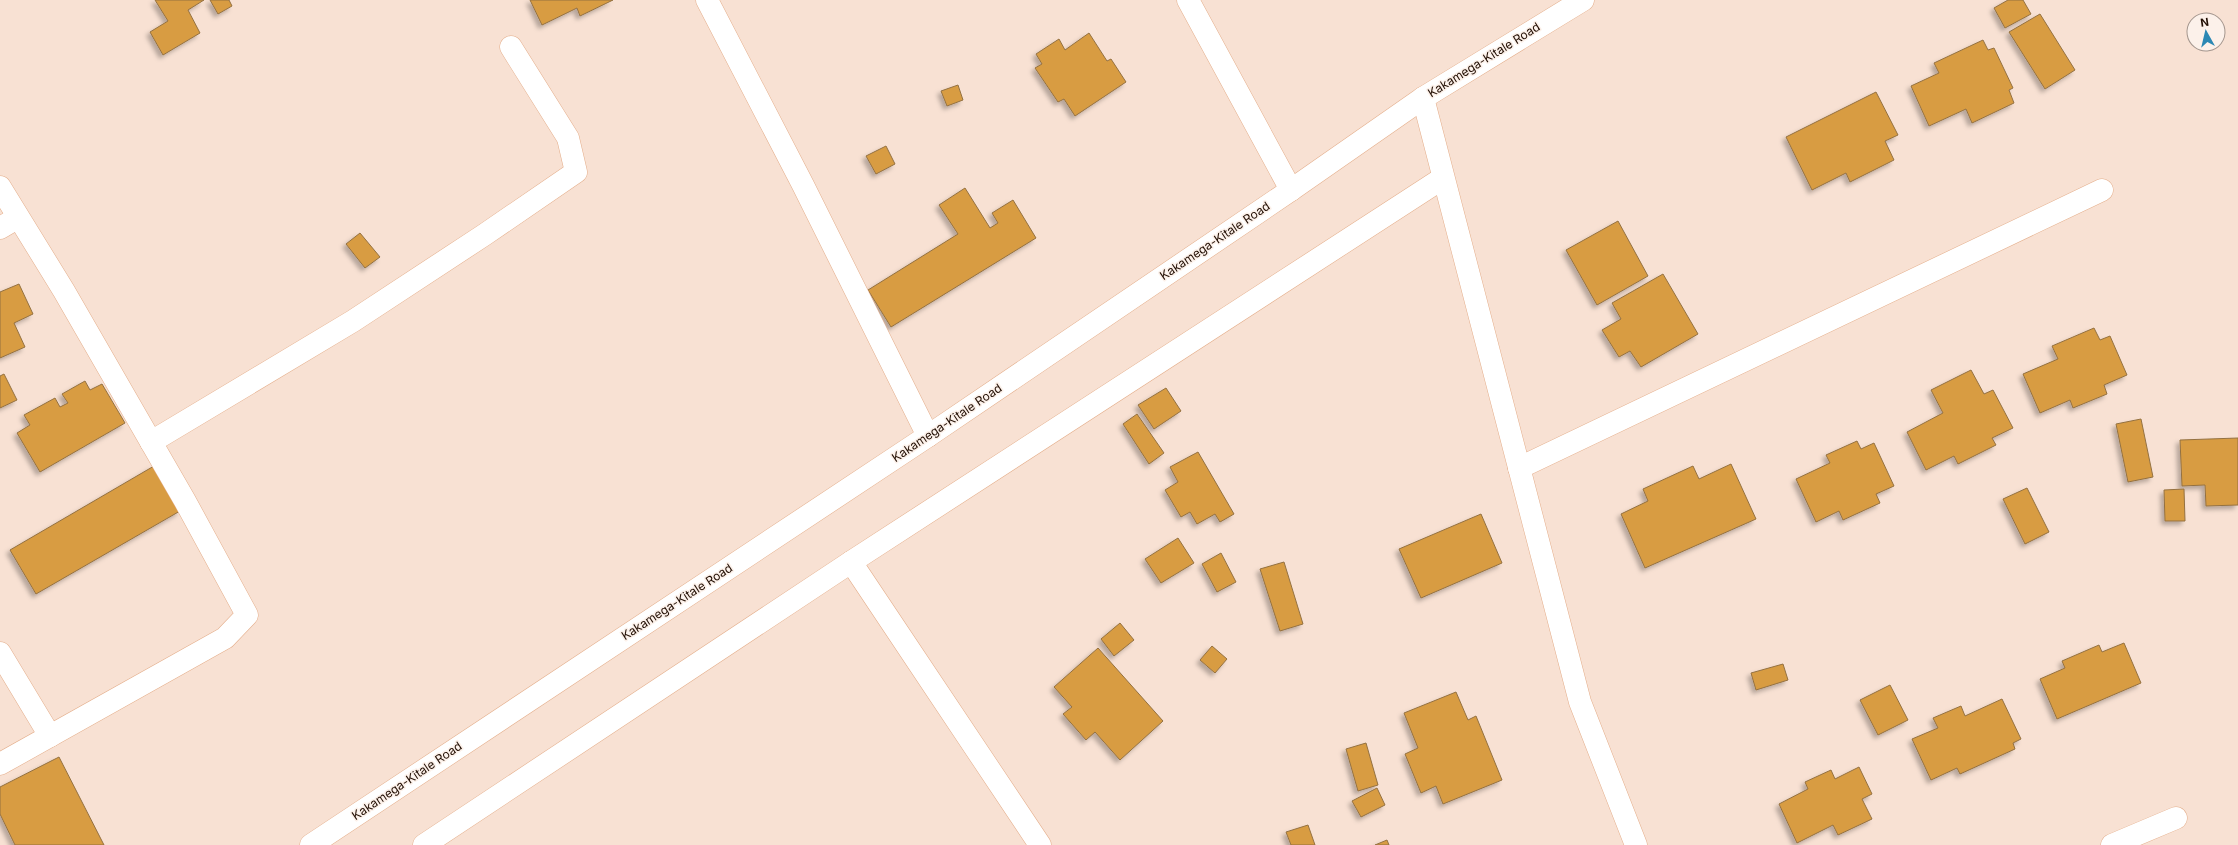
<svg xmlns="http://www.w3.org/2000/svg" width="2238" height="845" viewBox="0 0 2238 845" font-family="Inter,sans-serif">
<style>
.building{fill:#d89c42;stroke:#947141;filter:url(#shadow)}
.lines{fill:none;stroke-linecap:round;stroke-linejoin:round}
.minor-casing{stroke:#e4ae8b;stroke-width:23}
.highway-casing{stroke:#e4ae8b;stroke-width:23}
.minor{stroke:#fff;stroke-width:22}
.highway{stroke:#fff;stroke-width:22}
.labels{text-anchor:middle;stroke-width:3;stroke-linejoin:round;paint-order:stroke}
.street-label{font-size:12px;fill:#210e03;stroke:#fcf1ea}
</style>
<defs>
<filter id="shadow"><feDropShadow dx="-3.5" dy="3.5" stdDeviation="2" flood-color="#0004"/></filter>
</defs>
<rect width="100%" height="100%" fill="#f8e1d3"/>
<g class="building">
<polygon points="155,0 204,0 188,10 200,33 163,55 150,32 168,21"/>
<polygon points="210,0 229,0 232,6 218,14"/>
<polygon points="530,0 613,0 580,16 577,8 542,25"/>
<polygon points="2008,0 2023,0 2031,14 2005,28 1994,8"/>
<polygon points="2040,14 2075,70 2045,89 2009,32"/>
<polygon points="1089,33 1107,61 1111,59 1126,82 1075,116 1064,99 1058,102 1035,68 1042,64 1036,54 1059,39 1065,50"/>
<polygon points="1983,40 1988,50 1994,48 2013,88 2009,90 2014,103 1972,123 1966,109 1929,126 1911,86 1939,73 1934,63"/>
<polygon points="958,85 963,100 947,106 941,91"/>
<polygon points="1876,92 1898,135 1885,141 1894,160 1850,182 1846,173 1812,190 1786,137"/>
<polygon points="886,146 895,164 876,174 866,156"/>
<polygon points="965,188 990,228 998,223 992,213 1013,200 1036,238 891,327 868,290 958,234 939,205"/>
<polygon points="1618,221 1648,276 1597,305 1566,250"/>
<polygon points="360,233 380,257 365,268 346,244"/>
<polygon points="1663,274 1698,334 1641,367 1630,351 1619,357 1602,330 1621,319 1612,303"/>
<polygon points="19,284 33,314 14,323 25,347 0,358 0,292"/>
<polygon points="2094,328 2100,340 2110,336 2127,375 2104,385 2107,394 2073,408 2070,400 2040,413 2023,374 2058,359 2052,346"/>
<polygon points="1971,370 1984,394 1993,390 2013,428 1992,438 1996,445 1958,464 1954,456 1926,470 1907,432 1943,413 1931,390"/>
<polygon points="4,374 17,400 0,408 0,376"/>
<polygon points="85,381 90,390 102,384 125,423 40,472 17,433 30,425 24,415 55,398 60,407 68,403 62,394"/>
<polygon points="1166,388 1181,411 1154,429 1138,405"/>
<polygon points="1137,414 1164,453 1149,464 1123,424"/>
<polygon points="2141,419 2153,477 2128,482 2116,424"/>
<polygon points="2238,438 2238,505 2206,506 2205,485 2182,486 2180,440"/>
<polygon points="1857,441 1861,449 1874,443 1894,486 1876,494 1880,503 1843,520 1839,511 1816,522 1796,479 1830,463 1826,455"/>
<polygon points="1198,452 1234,514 1220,522 1215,514 1197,524 1190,512 1181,517 1165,490 1178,482 1170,467"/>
<polygon points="1731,464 1756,519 1645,568 1621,514 1648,501 1643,489 1693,466 1699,479"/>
<polygon points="154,466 180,511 36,594 10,550"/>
<polygon points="2027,488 2049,532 2025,544 2003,499"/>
<polygon points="2184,489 2185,521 2165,521 2164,490"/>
<polygon points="1481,514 1502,563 1421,598 1399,549"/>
<polygon points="1178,538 1194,563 1161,583 1145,559"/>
<polygon points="1221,553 1236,582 1217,592 1202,564"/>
<polygon points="1284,562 1303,624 1280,631 1260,569"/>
<polygon points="1120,623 1134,640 1114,656 1101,639"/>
<polygon points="2124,643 2141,683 2057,719 2040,679 2065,668 2062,661 2099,645 2102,652"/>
<polygon points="1212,646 1227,659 1215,673 1200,660"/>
<polygon points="1098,648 1163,721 1120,760 1095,732 1086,740 1063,714 1072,707 1054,687"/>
<polygon points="1783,664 1788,680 1756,690 1751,673"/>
<polygon points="1890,685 1908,720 1878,735 1860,700"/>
<polygon points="1456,692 1468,720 1476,716 1502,780 1443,804 1436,786 1421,793 1405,754 1418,748 1404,713"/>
<polygon points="2002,699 2021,739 2013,743 2015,749 1960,774 1957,768 1931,780 1912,739 1938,728 1933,718 1961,706 1965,716"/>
<polygon points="1366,743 1378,785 1358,791 1346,749"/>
<polygon points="59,757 104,845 15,845 0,814 0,787"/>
<polygon points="1859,767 1872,794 1862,799 1872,819 1838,835 1833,825 1797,843 1779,804 1808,789 1805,782 1831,770 1835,779"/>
<polygon points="1377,788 1385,805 1361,817 1352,801"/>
<polygon points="1308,825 1315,845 1291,845 1286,832"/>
<polygon points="1387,840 1389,845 1375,845"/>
</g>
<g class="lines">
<g class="minor-casing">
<g id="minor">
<polyline points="707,0 803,185 928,436"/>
<polyline points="1188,0 1291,190"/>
<polyline points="1423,98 1580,702 1636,845"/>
<polyline points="0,187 64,291 185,501 247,615 225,638 0,764"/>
<polyline points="0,228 17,218"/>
<polyline points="151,442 353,321 484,235 576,172 568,138 511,47"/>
<polyline points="1519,468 2102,190"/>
<polyline points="851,562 1040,845"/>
<polyline points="0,653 50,736"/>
<polyline points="424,845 851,562 1443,178"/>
<polyline points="2112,845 2176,818"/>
</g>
</g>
<g class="highway-casing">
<polyline id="highway" points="311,845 928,436 1291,190 1423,98 1583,0"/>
</g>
<use href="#minor" class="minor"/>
<use href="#highway" class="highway"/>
</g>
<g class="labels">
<g class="street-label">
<text transform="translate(1484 60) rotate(-32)" y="4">Kakamega-Kitale Road</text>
<text transform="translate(1215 241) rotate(-34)" y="4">Kakamega-Kitale Road</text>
<text transform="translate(947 423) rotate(-34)" y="4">Kakamega-Kitale Road</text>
<text transform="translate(677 602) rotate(-33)" y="4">Kakamega-Kitale Road</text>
<text transform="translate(407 781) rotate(-34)" y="4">Kakamega-Kitale Road</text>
</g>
</g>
<g transform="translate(2206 32) rotate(352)"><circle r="19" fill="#fcf1ea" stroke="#a4968e"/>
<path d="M0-3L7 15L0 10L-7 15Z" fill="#2b88b4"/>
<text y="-6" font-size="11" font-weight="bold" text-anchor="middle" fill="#210e03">N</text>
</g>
</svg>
